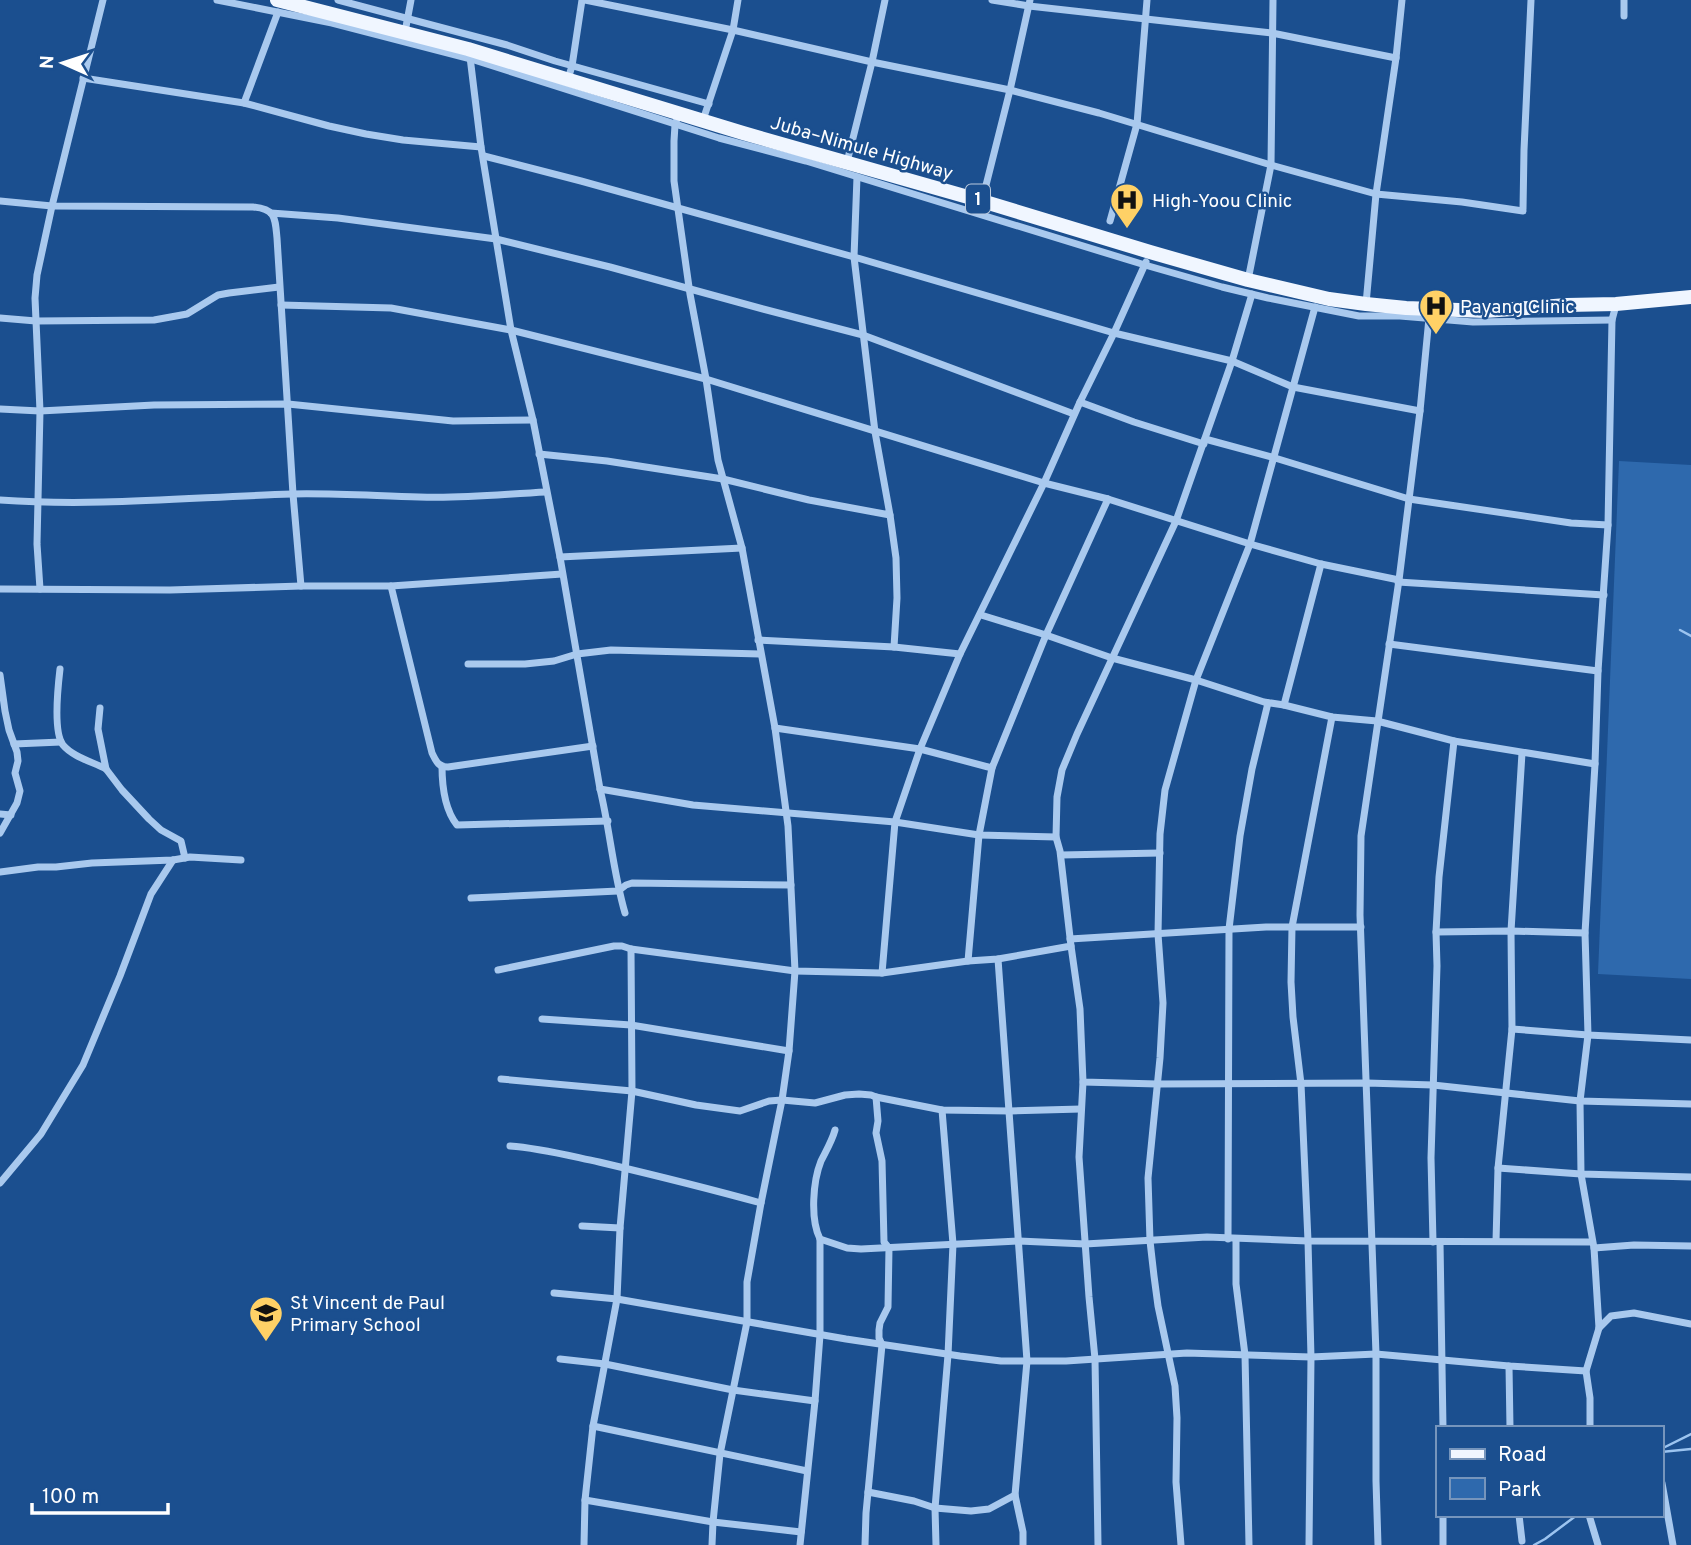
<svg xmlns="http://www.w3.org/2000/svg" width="1691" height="1545" viewBox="0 0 1691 1545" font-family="Overpass,sans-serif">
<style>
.green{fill:#2e69ad}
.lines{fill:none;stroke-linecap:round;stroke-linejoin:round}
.stream{stroke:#9cc4f0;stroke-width:2.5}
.minor{stroke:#a9c9ee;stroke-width:7}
.primary{stroke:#f0f6ff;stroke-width:14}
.labels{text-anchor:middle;stroke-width:5;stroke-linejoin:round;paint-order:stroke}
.shield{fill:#1b4f8f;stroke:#bbcadd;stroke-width:2}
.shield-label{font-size:18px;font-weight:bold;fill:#fff}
.street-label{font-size:19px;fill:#fff;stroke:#1b4f8f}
.poi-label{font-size:19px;fill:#fff;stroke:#1b4f8f;text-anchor:start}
</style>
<rect width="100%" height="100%" fill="#1b4f8f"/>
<polygon class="green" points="1619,461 1691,465 1691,979 1598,974"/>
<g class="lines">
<g class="stream">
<polyline points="1680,630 1691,636"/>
<polyline points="1661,1449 1691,1434"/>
<polyline points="1661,1452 1691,1449"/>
<polyline points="1534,1545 1545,1539 1577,1515"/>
</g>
<g class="minor">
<polyline points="217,0 332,23 471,59 719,138 806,161 1145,265 1222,287 1268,298 1359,316 1400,316 1473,322 1612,320"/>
<polyline points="338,0 507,45 555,61 709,104"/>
<polyline points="585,0 733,30 872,62 1010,90 1099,113 1271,165 1376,194 1462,202 1523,211"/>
<polyline points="992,0 1029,6 1272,33 1396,58"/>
<polyline points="1624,16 1624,0"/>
<polyline points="405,32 411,0"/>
<path d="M470,57L481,147L511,330L533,420L560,557L600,789C610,830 613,872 625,913"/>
<polyline points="83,78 244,103 329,126 366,134 403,140 481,147"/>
<polyline points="568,79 572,66 582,0"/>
<polyline points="244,103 278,12"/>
<polyline points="679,113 675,125 674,141 674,181 690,294 706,379 718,460 742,548 775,728 788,826 795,971 789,1051 782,1100 761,1203 747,1282 747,1322 720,1454 713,1522 712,1545"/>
<polyline points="703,120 733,30 738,0"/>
<polyline points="484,156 581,181 854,257 1114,333 1232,361 1293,387 1420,411"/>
<polyline points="847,162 872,62 885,0"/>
<path d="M0,201L52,206L253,207C276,209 275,218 277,238L293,494L301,586"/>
<polyline points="982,201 1010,90 1030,0"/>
<polyline points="1523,209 1524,150 1531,0"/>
<polyline points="271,213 338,218 496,239 610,267 763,309 863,335 1074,414"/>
<polyline points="1110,221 1137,124 1147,0"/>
<polyline points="1248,280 1271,165 1273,0"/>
<polyline points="1366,304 1376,194 1396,58 1402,0"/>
<polyline points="281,305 391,308 511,330 706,379 1044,483 1108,499 1250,544 1321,564 1399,580"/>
<polyline points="0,318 36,321 154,320 187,314 218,295 229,293 279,287"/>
<polyline points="1080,402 1134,422 1204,444"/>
<polyline points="0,409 40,411 154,405 288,404 453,421 533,420"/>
<polyline points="1205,439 1275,458 1409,499 1571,523 1608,525"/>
<polyline points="539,454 607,461 723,479 809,500 890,515 875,432 854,257 857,177"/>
<path d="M0,500C97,507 194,497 292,494C334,493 377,496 419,497C461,499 504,494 546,492"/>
<polyline points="890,515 896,558 897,598 894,647"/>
<polyline points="560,557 742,548"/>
<polyline points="1398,582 1604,595"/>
<path d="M391,586L432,753C436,761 438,767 448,767L593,746"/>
<polyline points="0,589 170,590 301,586 391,586 562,574"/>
<polyline points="40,589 37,544 40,411 35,298 37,275 52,206 103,0"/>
<polyline points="981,615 1046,635 1112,658 1196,680 1264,702 1284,705 1332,717 1377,721 1454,741 1595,764"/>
<polyline points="758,640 894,647 960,654"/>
<polyline points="1389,644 1598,671"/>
<polyline points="468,664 525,664 554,661 577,654 611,650 760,654"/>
<path d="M60,669C58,686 53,732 63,745C73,757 93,762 106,769"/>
<polyline points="0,675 5,711 9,730 17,752 18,761 15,773 20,791 17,803 0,833"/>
<polyline points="1284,705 1321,564"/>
<polyline points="100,708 98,729 106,769 122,790 149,819 161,830 181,841 185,858"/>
<polyline points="775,728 920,749 992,768 1046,635 1108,499"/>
<polyline points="14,744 61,742"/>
<path d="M442,766C442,786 445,810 457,825L608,821"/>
<polyline points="600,789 693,805 895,822 979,835 1056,837"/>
<polyline points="0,814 11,815"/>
<polyline points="1061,855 1160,853"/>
<polyline points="0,872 38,867 56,867 92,863 173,860 190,857 241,860"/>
<polyline points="471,898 618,891 626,885 632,883 791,885"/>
<polyline points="1436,932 1511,931 1585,933"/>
<polyline points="1070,939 1266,927 1361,927"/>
<polyline points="1071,946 1080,1009 1083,1082 1157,1084 1367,1083 1433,1085 1580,1101 1691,1104"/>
<polyline points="998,959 1027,1361 1015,1495 1023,1532 1023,1545"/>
<polyline points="968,961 979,835 992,768"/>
<polyline points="498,970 614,946 622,946 631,949 795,971 882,973 968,961 998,959 1071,946 1060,851 1056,837 1057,797 1062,770 1077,734 1176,521 1232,361 1252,294"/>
<polyline points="882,973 895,822 920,749 960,654 1044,483 1080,402 1114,333 1146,262"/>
<polyline points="542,1019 631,1025 789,1051"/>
<polyline points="1512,1029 1588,1035 1691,1040"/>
<polyline points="501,1079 632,1091 696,1105 740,1111 769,1101 782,1100 815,1103 845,1095 859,1094 871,1095 876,1097 942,1110 1010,1111 1081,1109"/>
<polyline points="1083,1082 1079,1157 1089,1297 1095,1359 1098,1545"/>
<path d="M835,1130C832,1141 826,1151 821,1161C813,1181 810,1219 820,1239L847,1248L861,1249L1019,1241L1085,1244L1207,1237L1308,1241L1592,1242"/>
<path d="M510,1146C540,1148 570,1156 599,1162C654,1175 707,1188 761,1203"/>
<polyline points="1498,1168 1581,1174 1691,1177"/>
<polyline points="0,1183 41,1134 83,1065 120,976 151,894 173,860"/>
<polyline points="582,1226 620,1228"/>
<polyline points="1228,1239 1229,929 1240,836 1252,769 1268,703"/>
<polyline points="1236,1239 1236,1284 1245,1355 1249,1545"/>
<polyline points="1496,1241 1498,1168 1512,1029 1511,931 1522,753"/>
<polyline points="1433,1242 1431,1158 1437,966 1436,932 1439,877 1454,741"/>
<polyline points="1440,1242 1443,1428"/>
<polyline points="1594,1248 1634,1245 1691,1246"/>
<polyline points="554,1293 617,1299 846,1339 960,1356 1001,1361 1066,1361 1187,1353 1311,1357 1376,1354 1509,1366 1586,1371"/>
<polyline points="1599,1328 1611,1316 1634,1313 1691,1324"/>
<polyline points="560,1359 605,1364 733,1390 815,1401"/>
<polyline points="1509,1366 1510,1428"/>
<polyline points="593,1426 807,1471"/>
<polyline points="1590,1428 1590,1398 1586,1371 1599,1328 1594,1248 1581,1174 1580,1101 1588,1035 1585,933 1595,764 1598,671 1608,525 1612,320 1616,305"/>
<polyline points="1662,1483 1673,1545"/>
<polyline points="868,1492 914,1501 935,1508 971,1511 989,1509 1015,1495"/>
<polyline points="585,1500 713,1522 801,1532"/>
<polyline points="1443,1515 1443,1545"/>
<polyline points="1519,1515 1522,1541"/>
<polyline points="1589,1515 1598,1545"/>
<polyline points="584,1545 585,1500 593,1426 617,1299 620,1228 632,1091 631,949"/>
<polyline points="800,1545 815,1401 820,1335 820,1239"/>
<polyline points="865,1545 866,1513 882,1345 879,1338 879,1330 880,1323 888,1307 889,1248 884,1242 882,1161 876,1133 878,1121 876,1097"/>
<polyline points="936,1545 935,1508 948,1355 953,1244 942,1110"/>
<polyline points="1181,1545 1176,1482 1177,1418 1175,1386 1158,1306 1154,1276 1150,1241 1148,1178 1160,1058 1163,1003 1158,934 1160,834 1165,790 1196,680 1250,544 1315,307"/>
<polyline points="1309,1545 1311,1357 1308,1241 1301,1084 1293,1017 1291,982 1292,927 1332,717"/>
<polyline points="1378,1545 1376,1481 1376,1354 1360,915 1361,836 1399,580 1420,411 1429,318"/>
</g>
<polyline class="primary" points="277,0 468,49 743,133 982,201 1150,252 1248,280 1329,299 1366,304 1406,308 1485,311 1567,305 1616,304 1691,297"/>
</g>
<defs>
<g id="hospital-pin" transform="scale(1.75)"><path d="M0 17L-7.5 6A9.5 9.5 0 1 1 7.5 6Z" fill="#ffd166" stroke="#1b4f8f"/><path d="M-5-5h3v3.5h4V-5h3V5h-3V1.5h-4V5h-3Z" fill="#111"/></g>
<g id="school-pin" transform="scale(1.75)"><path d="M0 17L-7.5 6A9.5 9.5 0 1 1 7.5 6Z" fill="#ffd166" stroke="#1b4f8f"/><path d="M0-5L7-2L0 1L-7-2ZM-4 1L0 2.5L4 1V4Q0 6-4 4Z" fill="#111"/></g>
</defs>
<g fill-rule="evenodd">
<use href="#hospital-pin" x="1127" y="200"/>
<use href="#hospital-pin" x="1436" y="306"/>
<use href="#school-pin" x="266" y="1313"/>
</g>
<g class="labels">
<rect class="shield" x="966" y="184.5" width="24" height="29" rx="5"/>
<g class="shield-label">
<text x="978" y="205">1</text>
</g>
<g class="street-label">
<text transform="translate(862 147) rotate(16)" y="7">Juba–Nimule Highway</text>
</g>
<g class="poi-label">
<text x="1152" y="207">High-Yoou Clinic</text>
<text x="1460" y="313">Payang Clinic</text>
<text x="290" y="1309">St Vincent de Paul<tspan x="290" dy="22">Primary School</tspan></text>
</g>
</g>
<rect x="1436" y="1426" width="228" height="91" fill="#1b4f8f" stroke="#7695bc" stroke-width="2"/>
<rect x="1450" y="1449" width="35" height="10" fill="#f0f6ff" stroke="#7695bc" stroke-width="2"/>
<text x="1498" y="1461" font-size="21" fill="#ffffff">Road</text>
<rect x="1450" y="1478" width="35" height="21" fill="#2e69ad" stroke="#7695bc" stroke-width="2"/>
<text x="1498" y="1496" font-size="21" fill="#ffffff">Park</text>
<g transform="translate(63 63) rotate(273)" stroke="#1b4f8f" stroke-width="5" paint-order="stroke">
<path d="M0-5L12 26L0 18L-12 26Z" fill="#ffffff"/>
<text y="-10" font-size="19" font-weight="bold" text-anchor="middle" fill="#ffffff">N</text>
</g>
<path d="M32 1503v10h136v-10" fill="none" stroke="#ffffff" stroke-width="3.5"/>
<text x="42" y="1503" font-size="21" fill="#ffffff" stroke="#1b4f8f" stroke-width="5" paint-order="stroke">100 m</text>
</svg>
